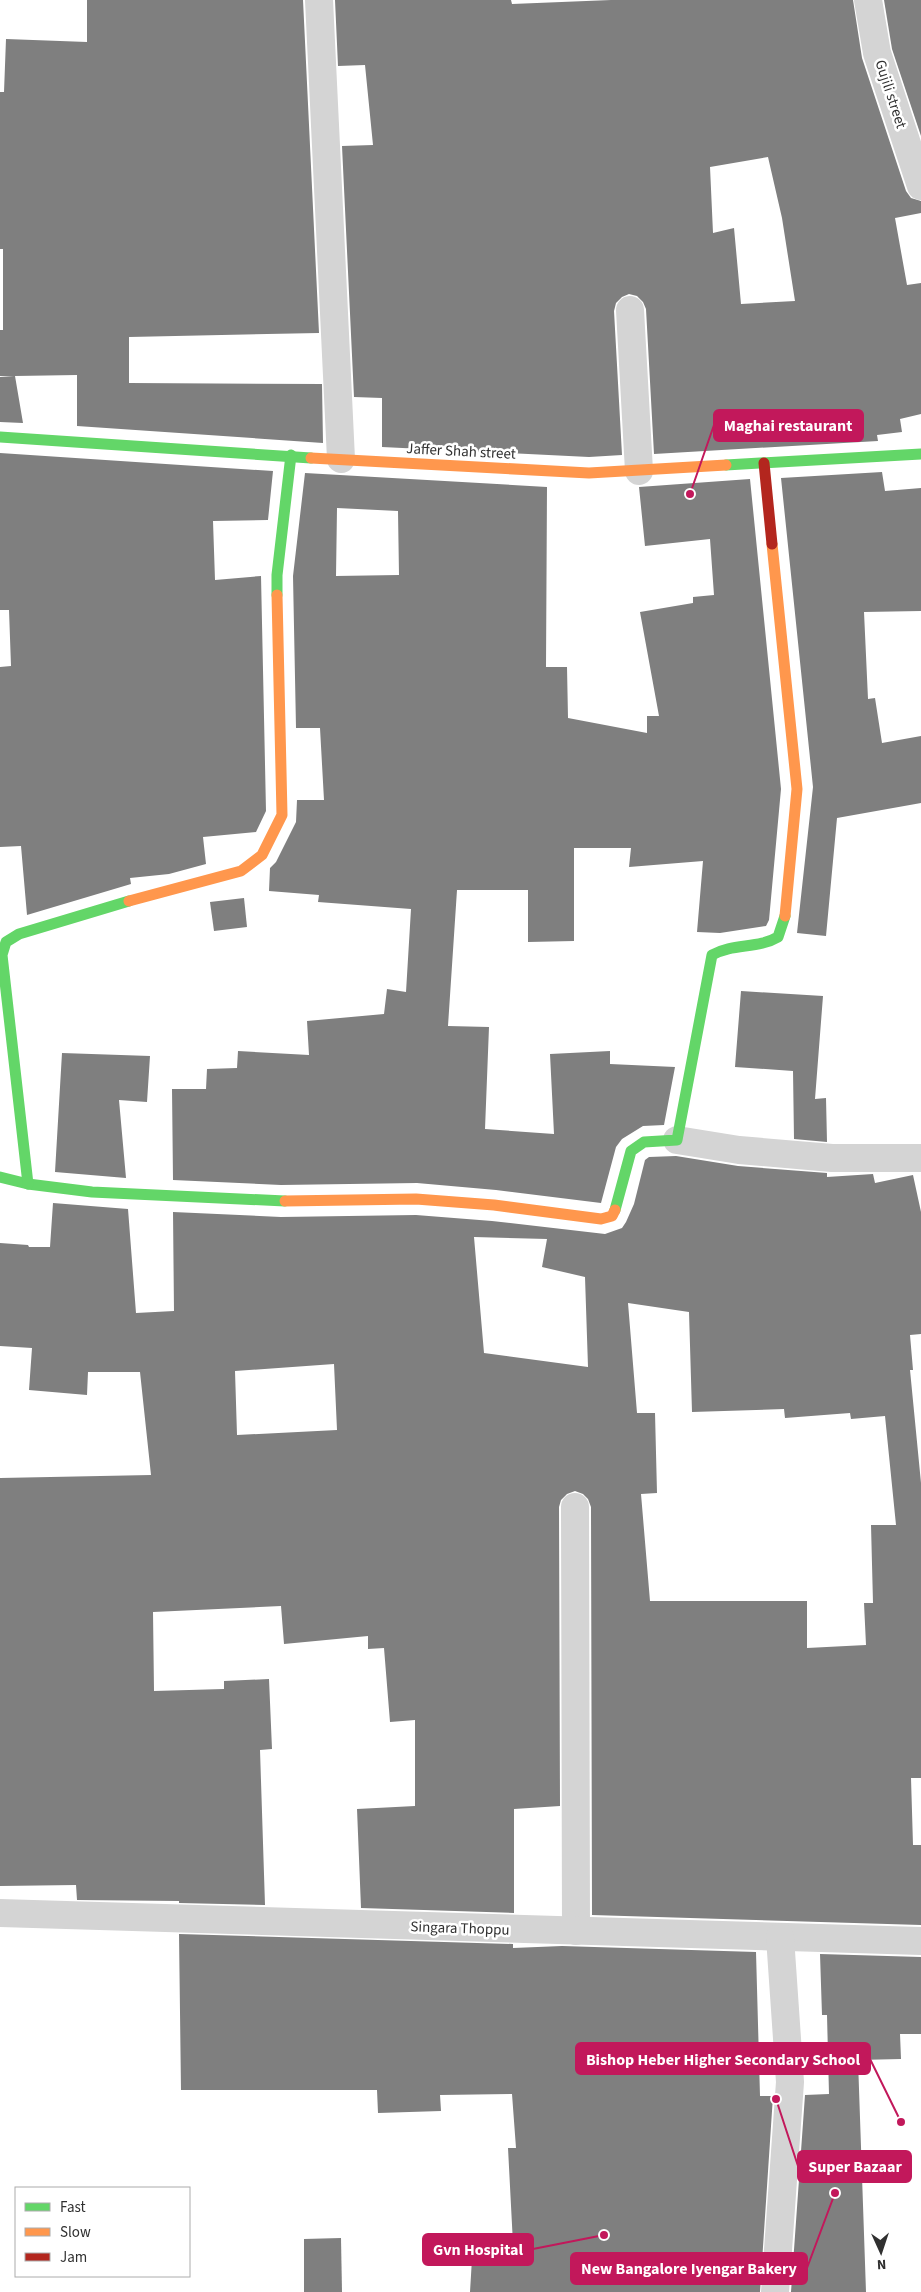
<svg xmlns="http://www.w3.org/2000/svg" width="921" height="2292" viewBox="0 0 921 2292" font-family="'Source Sans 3',sans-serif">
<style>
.building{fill:#7f7f7f;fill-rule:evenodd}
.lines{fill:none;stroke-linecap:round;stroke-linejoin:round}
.street{stroke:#d4d4d4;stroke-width:28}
.fast{stroke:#63d668;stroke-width:11}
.slow{stroke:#ff974d;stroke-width:11}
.jam{stroke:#b3261e;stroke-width:11}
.labels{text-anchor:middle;stroke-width:5;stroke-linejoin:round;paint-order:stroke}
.street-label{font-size:15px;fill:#303030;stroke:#fff}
.leader{fill:none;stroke:#c2185b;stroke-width:2}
.callout-dot{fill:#c2185b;stroke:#fff;stroke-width:2}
.callout{fill:#c2185b;stroke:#c2185b;stroke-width:2}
.callout-label{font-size:16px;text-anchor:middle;font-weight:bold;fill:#fff}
</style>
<rect width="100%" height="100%" fill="#fff"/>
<g class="building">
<polygon points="87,0 303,0 319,333 129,337 129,383 322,384 323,443 77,426 77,375 15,376 23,423 0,422 0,377 14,376 0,376 0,330 3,330 3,249 0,249 0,92 4,92 6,39 87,42"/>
<path d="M335,0H511L512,4L611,0H853L862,58L906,191L911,198L921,201V213L895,218L907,285L921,283V414L900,419L902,432L877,435L878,441L654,454L646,309L643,302L637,296L629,294L622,297L616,303L614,311L622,455L589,457L382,447V398L354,397L342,146L373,145L365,65L338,66ZM768,157L782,218L795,301L741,304L734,228L713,233L710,167Z"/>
<polygon points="884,0 921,0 921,136 892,49"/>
<polygon points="0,453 273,471 268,520 213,521 215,580 261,576 266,811 256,832 203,837 206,864 169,874 130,878 131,884 27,915 21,846 0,847 0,667 11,666 9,610 0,610"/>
<polygon points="882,472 885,491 921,488 921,611 864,612 868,699 875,698 882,743 921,736 921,803 837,818 826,936 797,933 813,787 781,478"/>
<path d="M305,473L547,487L546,667H567L568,718L647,733V716H659L640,612L693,603V597L714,595L710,539L645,546L639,487L750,479L781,789L769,920L766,926L720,933L697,932L703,861L629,867L631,848H574V941L528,942V890H457L448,1026L489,1027L485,1129L554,1134L550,1054L610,1051V1064L675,1067L664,1125L643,1126L622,1139L616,1147L601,1203L496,1190L417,1183L281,1185L173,1180L172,1089H206L207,1069L237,1068L238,1051L309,1055L307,1021L384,1014L387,989L406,992L411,909L318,902L319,895L269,891L270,868L276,862L296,822L297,800H324L320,728H296L293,576ZM337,508L398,511L399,575L336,576Z"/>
<polygon points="244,898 247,927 214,931 210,902"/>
<polygon points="741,991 823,996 815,1099 826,1098 827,1142 794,1139 793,1071 735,1067"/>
<polygon points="62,1053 150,1056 147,1102 119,1100 126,1178 55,1172"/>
<path d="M676,1156L738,1166L827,1173V1177L873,1174L875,1183L913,1175L921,1212V1334L910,1335L913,1370H910L921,1483V1778H911L913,1845H921V1925L592,1915L591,1507L588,1499L583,1494L575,1491L567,1494L561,1500L559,1507L560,1806L514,1809V1913L361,1908L357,1809L415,1806V1720L390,1722L384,1648L368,1649V1636L284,1644L281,1606L153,1612L154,1691L224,1689V1681L269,1679L272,1749L260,1750L265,1905L179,1903V1901L77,1900L76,1885L0,1886V1478L151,1475L140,1372H88L87,1395L29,1390L32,1348L0,1346V1243L28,1245L29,1247H50L53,1203L128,1209L136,1313L174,1311L173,1212L281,1217L416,1215L492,1221L605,1234L622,1228L626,1222L634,1204L645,1160L649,1157ZM474,1237L547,1239L542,1267L585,1277L588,1367L484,1353ZM628,1303L689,1312L692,1412L784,1409L785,1418L850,1413L851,1419L885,1416L896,1525H871L873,1603H864L866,1645L807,1648V1601H650L641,1494L657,1493L655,1413H637ZM334,1364L337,1430L237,1435L235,1371Z"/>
<polygon points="179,1934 513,1944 513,1948 562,1946 756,1952 760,2096 773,2096 760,2292 470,2292 473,2242 513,2244 508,2148 516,2148 512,2094 440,2095 441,2111 378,2113 377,2090 181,2090"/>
<polygon points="820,1954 921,1957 921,2034 900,2034 901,2059 858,2060 866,2292 791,2292 805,2095 829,2094 827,2015 822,2015"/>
<polygon points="341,2238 342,2292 304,2292 304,2239"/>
</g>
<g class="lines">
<g class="street">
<polyline points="319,0 341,459"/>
<polyline points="868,0 877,53 921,186"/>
<polyline points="630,310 639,471"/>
<polyline points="677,1140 739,1150 832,1158 921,1158"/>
<polyline points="575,1507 576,1931"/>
<polyline points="0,1913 921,1941"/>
<polyline points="775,2292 790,2082 780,1937"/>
</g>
<g class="fast">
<polyline points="0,437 311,458"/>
<polyline points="726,465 921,454"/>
<polyline points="277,595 277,575 291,455"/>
<polyline points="0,1177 28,1184 92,1192 285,1201"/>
<polyline points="28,1184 2,955 6,942 19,934 129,901"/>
<path d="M615,1210L631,1151L644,1142L677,1140L712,955C733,943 758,949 778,937L785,916"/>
</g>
<g class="slow">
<polyline points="311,458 589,473 726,465"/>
<polyline points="772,544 797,789 785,916"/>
<polyline points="129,901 241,871 262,855 282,815 277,595"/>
<polyline points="285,1201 416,1199 494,1205 601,1219 612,1216 615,1210"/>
</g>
<polyline class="jam" points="764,463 772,544"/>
</g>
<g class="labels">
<g class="street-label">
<text transform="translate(891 94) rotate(72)" y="5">Gujili street</text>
<text transform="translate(461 451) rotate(3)" y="5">Jaffer Shah street</text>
<text transform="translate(460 1928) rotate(2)" y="5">Singara Thoppu</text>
</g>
</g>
<path class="leader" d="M690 494L714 425M901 2122L870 2059M776 2099L798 2166M604 2235L533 2249M835 2193L807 2268"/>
<g class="callout-dot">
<circle cx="690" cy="494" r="5"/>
<circle cx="901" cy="2122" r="5"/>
<circle cx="776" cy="2099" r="5"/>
<circle cx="604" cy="2235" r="5"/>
<circle cx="835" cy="2193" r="5"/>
</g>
<g class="callout">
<rect x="714" y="410" width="149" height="31" rx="5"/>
<rect x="576" y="2043" width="294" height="31" rx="5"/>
<rect x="798" y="2151" width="113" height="31" rx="5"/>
<rect x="423" y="2234" width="110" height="31" rx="5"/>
<rect x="571" y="2253" width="236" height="31" rx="5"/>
</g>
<g class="callout-label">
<text x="788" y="431">Maghai restaurant</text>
<text x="723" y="2065">Bishop Heber Higher Secondary School</text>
<text x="855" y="2172">Super Bazaar</text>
<text x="478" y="2255">Gvn Hospital</text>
<text x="689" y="2274">New Bangalore Iyengar Bakery</text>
</g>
<rect x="15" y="2187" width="175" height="90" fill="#ffffff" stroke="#acacac"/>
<rect x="25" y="2203" width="25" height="8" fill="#63d668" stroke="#acacac"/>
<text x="60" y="2212" font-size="15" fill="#303030">Fast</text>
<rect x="25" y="2228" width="25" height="8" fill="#ff974d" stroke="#acacac"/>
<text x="60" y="2237" font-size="15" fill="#303030">Slow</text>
<rect x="25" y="2253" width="25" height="8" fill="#b3261e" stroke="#acacac"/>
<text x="60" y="2262" font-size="15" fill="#303030">Jam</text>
<g transform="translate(881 2252) rotate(177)" stroke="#ffffff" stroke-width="4" paint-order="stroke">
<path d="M0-4L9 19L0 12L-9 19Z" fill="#303030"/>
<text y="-8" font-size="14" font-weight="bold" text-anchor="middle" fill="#303030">N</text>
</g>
</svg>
